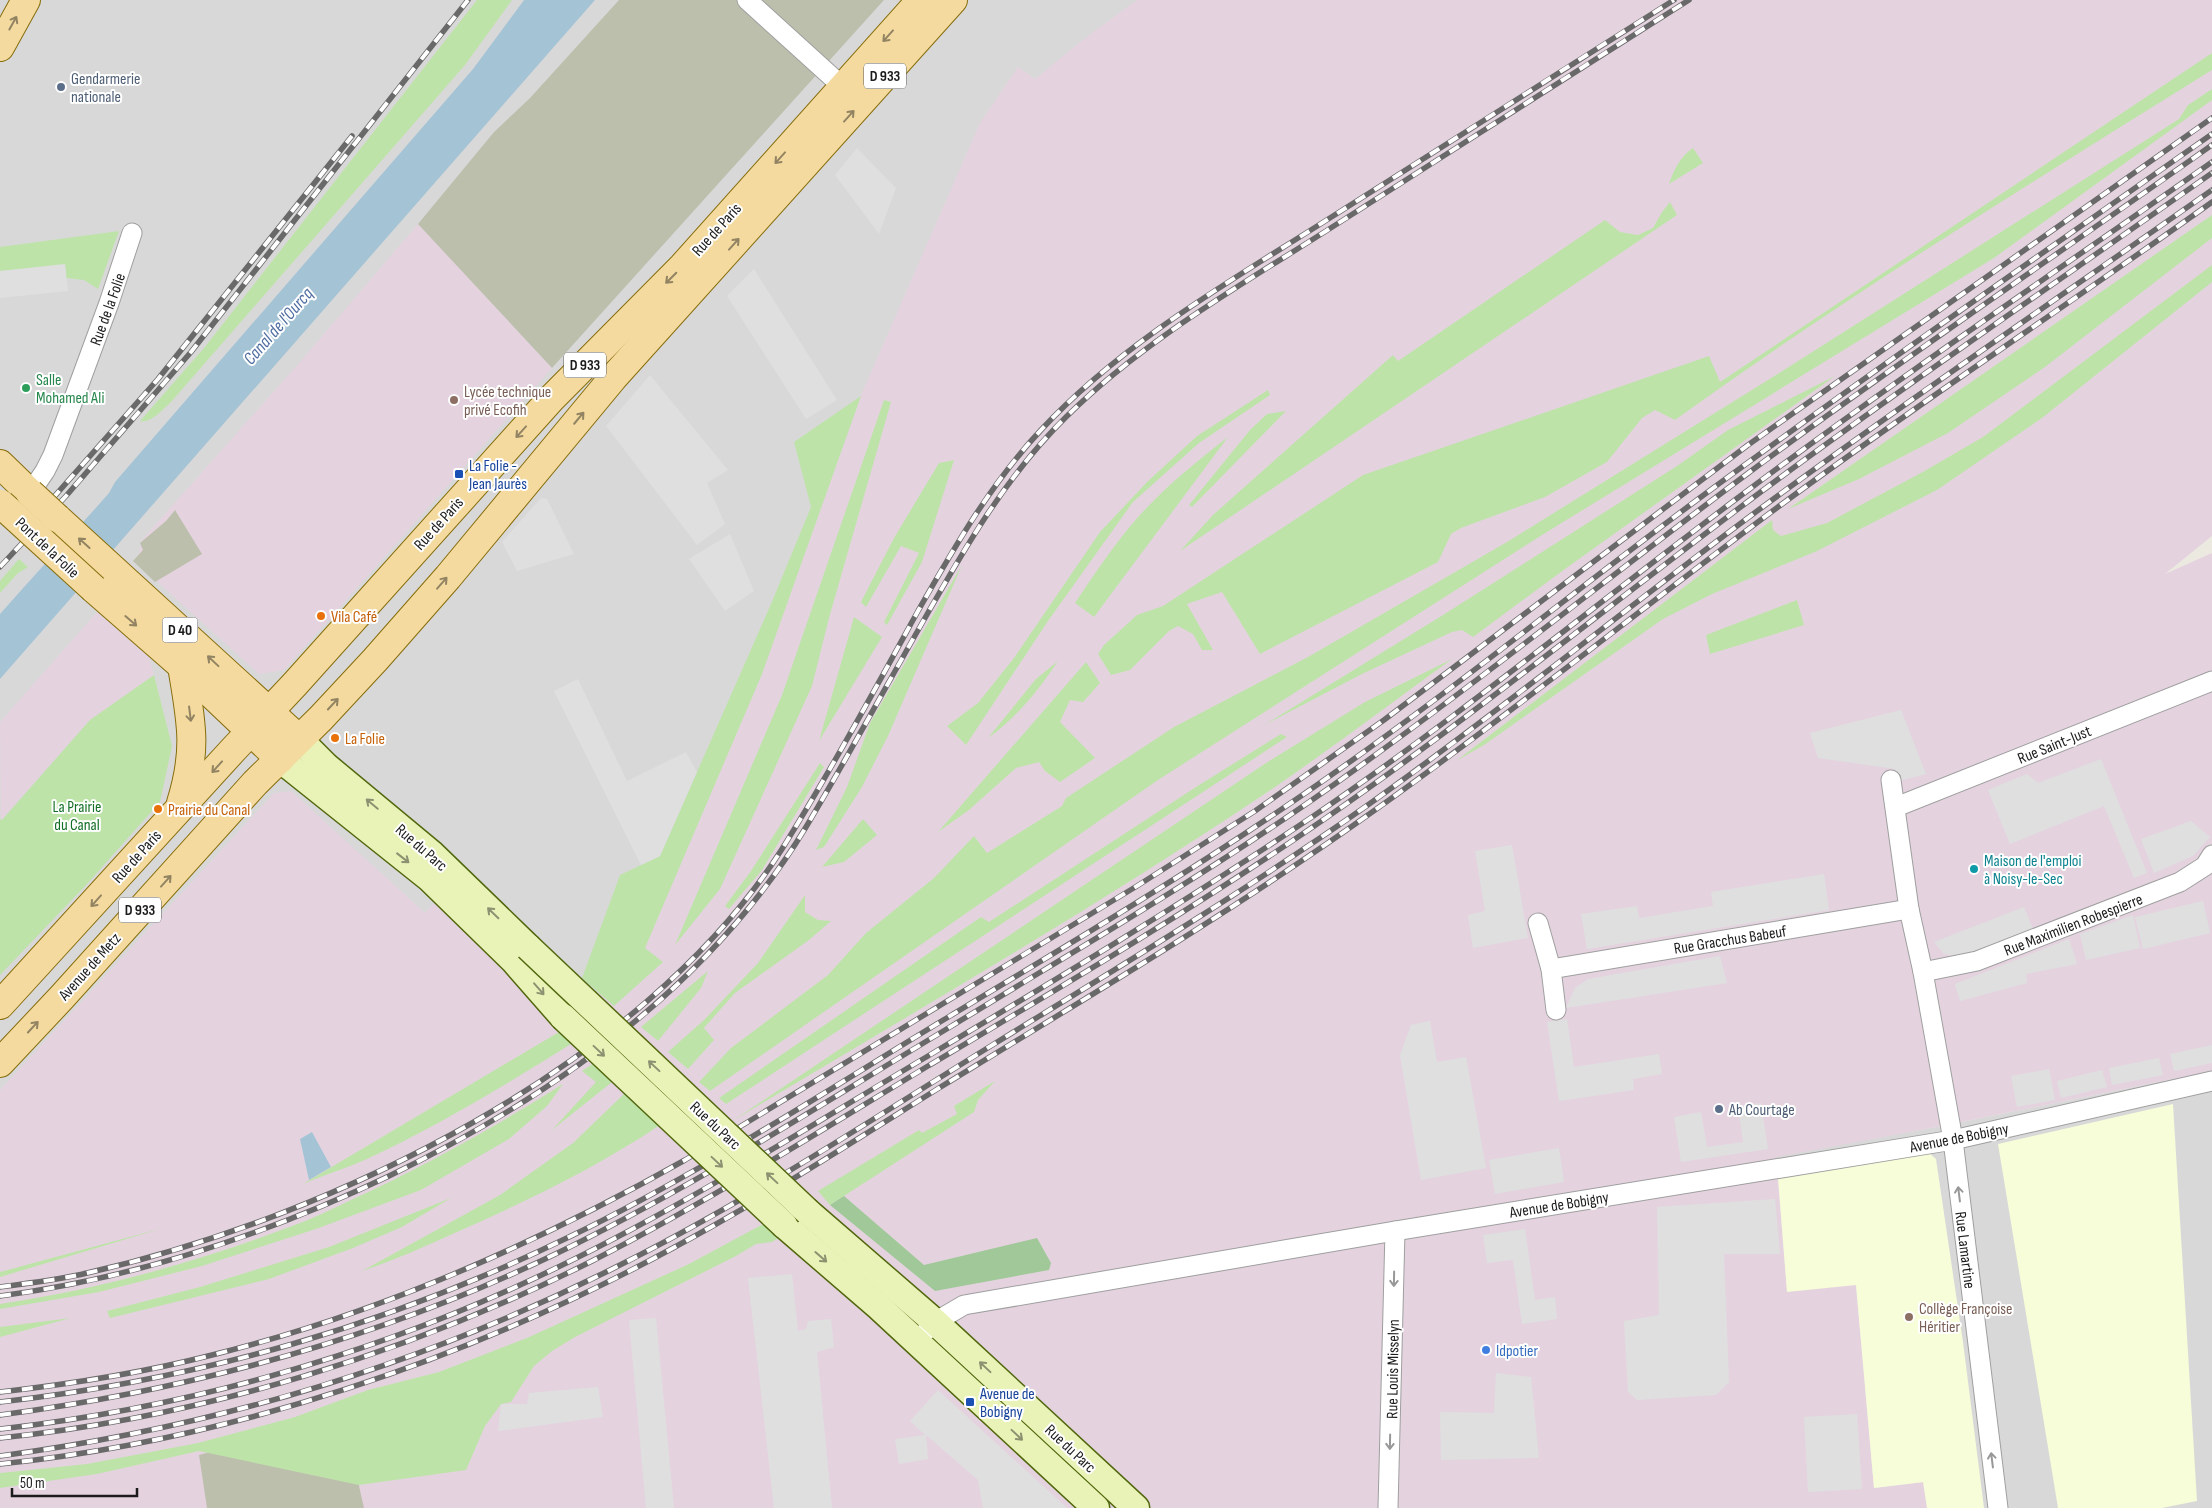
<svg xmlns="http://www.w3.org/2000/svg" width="2212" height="1508" viewBox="0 0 2212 1508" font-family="'Sofia Sans Condensed',sans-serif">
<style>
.residential{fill:#d9d8d8}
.industrial{fill:#e4d3df}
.education{fill:#f7fcd9}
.construction{fill:#bdbfad}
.grass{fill:#bee3a9}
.forest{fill:#a0c898}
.parking{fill:#dfdfdf}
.water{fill:#a4c4d6}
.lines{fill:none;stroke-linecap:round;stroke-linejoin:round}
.minor-casing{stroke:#9f9f9f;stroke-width:21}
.secondary-casing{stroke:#51670d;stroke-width:29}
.primary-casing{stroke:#866d0b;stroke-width:30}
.minor{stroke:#fff;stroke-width:19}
.secondary{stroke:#e9f3b7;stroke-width:26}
.primary{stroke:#f4da9e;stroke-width:28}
.rail-casing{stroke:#696969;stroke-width:5.5}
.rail{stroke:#fff;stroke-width:4;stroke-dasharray:11;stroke-linecap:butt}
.secondary-bridge-casing{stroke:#51670d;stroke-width:29;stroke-linecap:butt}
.primary-bridge-casing{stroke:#866d0b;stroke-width:30;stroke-linecap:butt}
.secondary-bridge{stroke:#e9f3b7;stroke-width:26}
.primary-bridge{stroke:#f4da9e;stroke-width:28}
.oneway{stroke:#928463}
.oneway2{stroke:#8c9271}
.oneway3{stroke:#989898}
.service-dot{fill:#5c6f8a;stroke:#fff;stroke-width:2}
.leisure-dot{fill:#2e9e5b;stroke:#fff;stroke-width:2}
.education-dot{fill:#8d6e63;stroke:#fff;stroke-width:2}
.transit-dot{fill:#1a4fb4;stroke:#fff;stroke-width:2}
.food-dot{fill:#e8710a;stroke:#fff;stroke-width:2}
.culture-dot{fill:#0f9aa8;stroke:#fff;stroke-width:2}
.shop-dot{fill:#3f7fe0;stroke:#fff;stroke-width:2}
.labels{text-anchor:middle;stroke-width:4;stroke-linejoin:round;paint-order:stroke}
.shield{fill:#fff;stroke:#5f5f5f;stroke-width:1}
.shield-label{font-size:15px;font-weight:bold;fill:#1b1b1b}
.service-label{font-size:16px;fill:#4e5e75;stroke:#fff;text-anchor:start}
.street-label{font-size:16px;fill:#1b1b1b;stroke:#fff}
.leisure-label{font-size:16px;fill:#27864d;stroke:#fff;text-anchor:start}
.education-label{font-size:16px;fill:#785e54;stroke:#fff;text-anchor:start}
.transit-label{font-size:16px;fill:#164399;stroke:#fff;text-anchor:start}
.food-label{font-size:16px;fill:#c56008;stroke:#fff;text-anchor:start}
.park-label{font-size:16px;fill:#136e26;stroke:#fff}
.culture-label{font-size:16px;fill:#0d838f;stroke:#fff;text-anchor:start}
.shop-label{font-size:16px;fill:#366cbe;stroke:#fff;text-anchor:start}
.water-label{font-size:18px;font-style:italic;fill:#506ea2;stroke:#fff}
</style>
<rect width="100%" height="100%" fill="#ece9e1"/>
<g class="residential">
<polygon points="0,0 2212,0 2212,99 0,1363"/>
<polygon points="2212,1071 2212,1508 1927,1508 1923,1482 1856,1285 1778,1176 1776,1156 1942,1126"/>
</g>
<g class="industrial">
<polygon points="1137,0 2212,0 2212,536 2165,574 2212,553 2212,1071 1942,1126 1776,1157 1787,1291 1856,1284 1874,1488 1924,1482 1927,1508 0,1508 0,1090 274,793 291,791 425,913 438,899 486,947 559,1032 644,948 762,674 862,393 980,123 1018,67 1035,79 1088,36"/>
<polygon points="418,224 552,368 284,670 259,674 138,564 141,541 300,362"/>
<polygon points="97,612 149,657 154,675 90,720 1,820 0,722"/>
</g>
<g class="education">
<polygon points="2173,1104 2197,1501 2162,1508 2058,1508 1998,1144"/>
<polygon points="1927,1151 1936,1159 1963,1342 1984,1508 1927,1508 1923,1482 1874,1488 1856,1285 1787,1292 1778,1176"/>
</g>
<g class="construction">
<polygon points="619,0 884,0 552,368 418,224 494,132 530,98"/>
<polygon points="175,510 202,554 155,582 133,561 143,550 140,543 166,521"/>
<polygon points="343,1415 364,1508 207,1508 199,1455"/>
</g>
<g class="grass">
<path d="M477,0H512L465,65L171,402C163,409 152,423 140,421L204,348Z"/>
<path d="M2212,53V70C2031,183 1848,295 1675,420L1655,410L1642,418L1607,462L1545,497L1461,528L1451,534L1438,562L1260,654L1222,592L1187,604L1213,650H1202L1193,634L1178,626L1169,631L1130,670L1111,675L1098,654L1104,645L1137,615L1163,606L1363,475L1709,356L1720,382Z"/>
<polygon points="2212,89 2212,100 1994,258 1542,535 1158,780 710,1091 699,1082 731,1048 828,975 866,933 934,878 974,836 987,853 1062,806 1066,798 1174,727 1308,657 1507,542 1776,375 2179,119 2188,105"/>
<path d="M1693,148L1703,163L1669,184C1674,169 1680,157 1693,148Z"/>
<polygon points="1670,202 1677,215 1180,551 1213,515 1393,355 1398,361 1605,220 1620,232 1638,235 1653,228 1662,212"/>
<polygon points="2212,215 2212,238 2045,367 1948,433 1859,479 1788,509"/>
<polygon points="119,231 98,289 84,280 66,278 65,265 0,271 0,247"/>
<polygon points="2212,265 2212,282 2042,418 1937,490 1817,551 1712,594 1663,619 1484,745 1456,761 1772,520 1773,530 1781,536 1827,523 1921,473 1983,437"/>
<polygon points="1835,376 1565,569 1473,637 1462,630 1452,632 1362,674 1266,724 1443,615 1677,466 1728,430"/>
<polygon points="1268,390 1270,395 1199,443 1133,502 1048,621 966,745 947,726 978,703 1014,658 1100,532 1147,482 1197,436"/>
<polygon points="861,396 762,674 645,948 663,962 614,1006 582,978 620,875 660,856 771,604 811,507 794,442"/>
<polygon points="884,400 891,402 829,618 812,686 720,889 675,945 782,695"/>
<polygon points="1286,411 1192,507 1189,505 1250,430 1267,414"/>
<path d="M1228,437L1094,617L1075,603C1095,573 1115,543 1139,516C1165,487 1197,461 1228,437Z"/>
<polygon points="954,460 922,562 887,625 884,622 919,553 901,546 866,607 861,602 894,538 939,463"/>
<polygon points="19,559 28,567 18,573 0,593 0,581"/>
<polygon points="962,565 888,736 862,787 824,847 816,850 847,787 870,723"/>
<polygon points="1797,600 1804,625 1710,654 1706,635"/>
<polygon points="854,617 882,637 819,741"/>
<path d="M1452,659C1394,701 1337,744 1278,785C1102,904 916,1011 734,1120L1266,763L1365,702Z"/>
<path d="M1058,661C1038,691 1017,717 988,738L1036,679Z"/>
<polygon points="1086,662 1100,683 1083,702 1070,700 1060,722 1095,758 1060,782 1045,771 1039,762 1016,768 969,810 938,832"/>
<polygon points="154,675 172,746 160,802 87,884 0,975 0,819 2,820 90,720"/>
<polygon points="1281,734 1287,737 726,1104 719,1098 981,917 989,922 1196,787"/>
<polygon points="820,763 824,767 762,870 729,909 725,906 751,871"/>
<polygon points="863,819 877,835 844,862 822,867"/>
<polygon points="805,895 805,912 818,920 831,921 809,940 735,993 704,1028 714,1040 688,1069 668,1052 704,1020 758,963"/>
<polygon points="708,971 701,988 658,1041 641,1027"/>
<path d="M559,1032L571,1044C505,1085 438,1126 367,1159C347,1168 324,1175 303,1184Z"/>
<polygon points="594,1063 612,1082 552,1130 596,1082 582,1071"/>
<polygon points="995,1081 978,1100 974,1112 830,1205 818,1191 919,1130 922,1133 957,1114 954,1106"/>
<path d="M563,1084L547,1106L509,1139L421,1190L316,1229L202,1266L99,1292L0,1309V1304C100,1289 198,1262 292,1226C312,1219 332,1209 351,1200C425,1166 495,1127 563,1084Z"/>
<path d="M626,1092L660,1125C596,1168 527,1201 457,1232C426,1246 395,1260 362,1271L500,1195L573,1143Z"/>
<polygon points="451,1198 402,1227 353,1248 269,1279 110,1318 107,1311 200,1287 329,1247"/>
<polygon points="767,1222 780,1237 772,1242 756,1244 736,1256 575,1337 552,1351 534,1366 511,1402 501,1404 485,1426 466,1470 359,1485 199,1451 97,1474 0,1488 0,1473 87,1464 198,1443 295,1417 368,1390 439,1372 527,1338 689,1264"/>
<polygon points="163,1228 0,1277 0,1272"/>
<polygon points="71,1318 0,1337 0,1327"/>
</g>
<polygon class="forest" points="844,1196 924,1265 1037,1238 1051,1263 1049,1270 935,1291 830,1205"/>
<g class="parking">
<polygon points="857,148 896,188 879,234 835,175"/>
<polygon points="65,264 68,291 0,298 0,271"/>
<polygon points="754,269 837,400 806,419 727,296"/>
<polygon points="650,375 728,470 707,483 725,524 697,545 606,426"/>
<polygon points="541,498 547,499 574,554 517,571 502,542"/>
<polygon points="730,534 754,591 725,611 689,559"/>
<polygon points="578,679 627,781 686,752 697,772 660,856 641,865 554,691"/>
<polygon points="1901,710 1926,774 1899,781 1895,769 1818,758 1810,733"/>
<polygon points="2101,759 2147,873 2134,878 2104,806 2010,844 1988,790 2027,774 2038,783"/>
<polygon points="2191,821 2210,837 2193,856 2154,873 2141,839"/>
<polygon points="1512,845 1528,938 1473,948 1468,915 1485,911 1475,851"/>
<polygon points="1824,874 1829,910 1587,949 1581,914 1637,906 1639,918 1713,906 1711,892"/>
<polygon points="2203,901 2210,933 2143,949 2135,917"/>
<polygon points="2024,907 2033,929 1959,957 1944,954 1934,942"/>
<polygon points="2133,915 2140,948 2086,960 2080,934"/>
<polygon points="2069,939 2077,964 2026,974 2027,983 1960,1001 1955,984"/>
<polygon points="1720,956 1727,983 1566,1008 1575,988 1588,979"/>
<polygon points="1567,1019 1574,1067 1659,1054 1662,1074 1633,1079 1634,1090 1559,1101 1547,1022"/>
<polygon points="1430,1021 1437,1062 1466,1057 1486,1168 1421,1180 1400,1055 1411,1025"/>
<polygon points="2212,1045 2212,1063 2174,1071 2170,1054"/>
<polygon points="2159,1058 2163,1075 2112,1085 2109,1068"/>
<polygon points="2049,1069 2055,1100 2017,1107 2011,1076"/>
<polygon points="2102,1070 2107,1087 2061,1098 2057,1081"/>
<polygon points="1761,1103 1768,1149 1681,1162 1674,1117 1701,1112 1707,1147 1743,1142 1738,1106"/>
<polygon points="1559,1148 1564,1182 1495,1194 1489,1160"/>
<polygon points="1775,1199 1780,1254 1724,1254 1729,1382 1716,1395 1637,1400 1628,1392 1624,1321 1659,1315 1657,1207"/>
<polygon points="1525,1229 1535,1300 1555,1297 1557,1319 1522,1324 1513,1260 1487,1263 1483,1235"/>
<polygon points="792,1274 798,1331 806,1329 808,1321 831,1319 834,1347 817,1352 832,1508 774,1508 748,1278"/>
<polygon points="656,1318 674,1508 646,1508 629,1320"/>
<polygon points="1496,1373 1531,1377 1539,1458 1441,1460 1440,1412 1494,1413"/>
<polygon points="598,1387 603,1417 498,1431 501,1404 527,1404 529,1393"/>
<polygon points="938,1390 1067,1508 983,1508 978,1480 926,1435 928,1459 899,1464 895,1439 925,1435 910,1421"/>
<polygon points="1857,1414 1862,1489 1808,1492 1804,1417"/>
</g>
<g class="water">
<path d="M524,0H595L0,679V614C36,573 73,534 109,493L115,482L473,69Z"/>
<polygon points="312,1132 331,1167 309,1180 300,1139"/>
</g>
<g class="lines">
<g class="minor-casing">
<g id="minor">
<polyline points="747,0 843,87"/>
<polyline points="30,493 45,471 53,455 109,303 132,233"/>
<polyline points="1891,780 1909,909 1923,972 1953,1140 1998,1508"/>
<polyline points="1896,807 2212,681"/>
<polyline points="1538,923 1551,969 1556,1010"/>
<polyline points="1551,969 1909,909"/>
<polyline points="1923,972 1977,961 2180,882 2205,866 2212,855"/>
<polyline points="927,1330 935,1322 964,1305 1395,1231 1953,1140 2212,1081"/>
<polyline points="1388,1508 1395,1231"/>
</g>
</g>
<g class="secondary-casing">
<g id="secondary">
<polyline points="299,739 326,766 432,854 528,947"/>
<polyline points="280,759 429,878 514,961 563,1017"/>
<polyline points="808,1212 935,1322 1136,1508"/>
<polyline points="784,1225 879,1307 1096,1508"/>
</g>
</g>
<g class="primary-casing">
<g id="primary">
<polyline points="0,47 26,0"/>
<polyline points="0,464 30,493"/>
<polyline points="57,518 299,739"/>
<polyline points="94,589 182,666 280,759"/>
<path d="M181,803C198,748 191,721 182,666"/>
<polyline points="0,1005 232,751 295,684 551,399 683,266 921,0"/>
<polyline points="0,1063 62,997 255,783 321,718 375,660 448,577 613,378 953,0"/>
</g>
</g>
<use href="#minor" class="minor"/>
<use href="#secondary" class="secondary"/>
<use href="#primary" class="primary"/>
<g class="rail-casing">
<g id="rail">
<polyline points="23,532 158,379 352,136"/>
<polyline points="0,567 66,496 191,352 468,0"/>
<path d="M0,1287C29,1283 58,1280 87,1273C331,1218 644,1066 782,849C830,772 874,691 918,611C954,548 991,483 1041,430C1121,344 1224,285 1322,223C1439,149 1556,74 1674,0"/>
<path d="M0,1296C136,1278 265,1235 389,1176C554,1096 710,986 806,827C846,760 883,692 921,625C963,551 1005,477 1066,417C1142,342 1236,288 1326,231C1447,154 1568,76 1689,0"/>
<path d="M0,1392C71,1384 142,1373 212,1355C378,1314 536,1244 685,1160L1137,886L1255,811L1384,720L1748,445L2212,118"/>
<path d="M0,1402C202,1379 386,1326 569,1237C699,1174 826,1091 950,1016C1068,945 1187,874 1301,796C1440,701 1570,594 1705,494C1872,371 2043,253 2212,134"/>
<path d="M0,1415C189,1390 373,1340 545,1259C685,1192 817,1107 950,1027C1071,953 1195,881 1312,800C1460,697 1602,582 1747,474C1899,361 2057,255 2212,145"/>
<path d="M0,1429C184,1408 366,1357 533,1279C670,1215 798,1133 928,1056C1057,979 1187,901 1312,817C1462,715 1602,599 1747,491C1899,377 2057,271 2212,162"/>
<path d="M0,1438C203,1417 410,1353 592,1261C707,1202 817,1133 928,1066C1061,987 1195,908 1323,820C1472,717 1613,602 1758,494C1906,384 2060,280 2212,173"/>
<path d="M0,1456C210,1428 414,1367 604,1273C739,1207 866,1123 994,1044C1119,967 1245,891 1365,807C1502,710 1632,603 1768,503C1914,396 2064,294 2212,190"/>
<path d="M0,1464C232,1440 469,1359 673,1248C764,1199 851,1143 939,1088C1086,998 1235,910 1375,810C1512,713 1643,607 1778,507C1920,402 2068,305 2212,202"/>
</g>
</g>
<use href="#rail" class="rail"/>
<g class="secondary-bridge-casing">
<g id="secondary-bridge">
<polyline points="528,947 808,1212"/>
<polyline points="563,1017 784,1225"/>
</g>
</g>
<g class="primary-bridge-casing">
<g id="primary-bridge">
<polyline points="30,493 57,518"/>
<polyline points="1,504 94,589"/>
</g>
</g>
<use href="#secondary-bridge" class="secondary-bridge"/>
<use href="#primary-bridge" class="primary-bridge"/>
</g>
<defs><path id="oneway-shaft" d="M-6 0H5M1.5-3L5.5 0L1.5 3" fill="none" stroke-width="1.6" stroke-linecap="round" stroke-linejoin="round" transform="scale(1.25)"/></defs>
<g class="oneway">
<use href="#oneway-shaft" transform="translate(13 23) rotate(-61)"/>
<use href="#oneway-shaft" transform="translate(888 36) rotate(132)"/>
<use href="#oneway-shaft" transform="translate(849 116) rotate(-48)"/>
<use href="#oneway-shaft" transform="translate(780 158) rotate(132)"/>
<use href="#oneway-shaft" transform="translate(734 244) rotate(-48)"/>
<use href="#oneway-shaft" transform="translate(671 278) rotate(135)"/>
<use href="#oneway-shaft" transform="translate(579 418) rotate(-50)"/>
<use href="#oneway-shaft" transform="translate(521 432) rotate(132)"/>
<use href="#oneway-shaft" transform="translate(84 543) rotate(-138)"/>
<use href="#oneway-shaft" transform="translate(442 583) rotate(-49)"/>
<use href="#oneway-shaft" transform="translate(131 621) rotate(41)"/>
<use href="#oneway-shaft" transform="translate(213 661) rotate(-137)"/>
<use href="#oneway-shaft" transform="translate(333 704) rotate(-47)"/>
<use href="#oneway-shaft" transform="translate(190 714) rotate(83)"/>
<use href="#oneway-shaft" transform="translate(217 767) rotate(132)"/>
<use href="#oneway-shaft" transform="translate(166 881) rotate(-48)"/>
<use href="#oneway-shaft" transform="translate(96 901) rotate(132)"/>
<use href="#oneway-shaft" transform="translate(33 1027) rotate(-47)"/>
</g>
<g class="oneway2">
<use href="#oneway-shaft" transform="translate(372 804) rotate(-140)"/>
<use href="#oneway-shaft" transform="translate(403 858) rotate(38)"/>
<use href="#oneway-shaft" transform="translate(493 913) rotate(-136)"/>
<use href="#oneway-shaft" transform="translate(539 989) rotate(49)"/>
<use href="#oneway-shaft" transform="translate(599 1051) rotate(43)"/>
<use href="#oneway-shaft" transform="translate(654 1066) rotate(-137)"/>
<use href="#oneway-shaft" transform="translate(717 1162) rotate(43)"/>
<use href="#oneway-shaft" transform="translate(772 1178) rotate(-137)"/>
<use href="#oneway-shaft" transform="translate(821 1257) rotate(41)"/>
<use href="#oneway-shaft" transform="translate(985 1367) rotate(-137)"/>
<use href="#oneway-shaft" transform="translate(1017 1435) rotate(43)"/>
</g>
<g class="oneway3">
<use href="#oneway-shaft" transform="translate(1959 1194) rotate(-97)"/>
<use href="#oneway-shaft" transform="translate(1394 1279) rotate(91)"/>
<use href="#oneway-shaft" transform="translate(1390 1442) rotate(91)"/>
<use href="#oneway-shaft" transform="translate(1992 1460) rotate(-97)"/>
</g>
<g class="service-dot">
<circle cx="61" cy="87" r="5"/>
<circle cx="1719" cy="1109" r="5"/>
</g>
<circle class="leisure-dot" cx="26" cy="388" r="5"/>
<g class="education-dot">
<circle cx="454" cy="400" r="5"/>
<circle cx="1909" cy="1317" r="5"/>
</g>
<g class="transit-dot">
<rect x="454" y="469" width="10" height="10" rx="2.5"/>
<rect x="965" y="1397" width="10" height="10" rx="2.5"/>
</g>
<g class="food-dot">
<circle cx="321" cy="616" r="5"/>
<circle cx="335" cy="738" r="5"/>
<circle cx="158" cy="809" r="5"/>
</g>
<circle class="culture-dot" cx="1974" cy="869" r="5"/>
<circle class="shop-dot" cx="1486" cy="1350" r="5"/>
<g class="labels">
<g class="shield">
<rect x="864" y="63.5" width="42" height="25" rx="4"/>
<rect x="564" y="352.5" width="42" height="25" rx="4"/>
<rect x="162.5" y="617.5" width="35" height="25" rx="4"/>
<rect x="119" y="897.5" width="42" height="25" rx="4"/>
</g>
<g class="shield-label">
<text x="885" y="81">D 933</text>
<text x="585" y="370">D 933</text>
<text x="180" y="635">D 40</text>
<text x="140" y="915">D 933</text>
</g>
<g class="service-label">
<text x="71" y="84">Gendarmerie<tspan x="71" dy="18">nationale</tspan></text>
<text x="1729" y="1115">Ab Courtage</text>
</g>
<g class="street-label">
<text transform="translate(716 229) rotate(-48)" y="6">Rue de Paris</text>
<text transform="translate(107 309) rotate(-70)" y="6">Rue de la Folie</text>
<text transform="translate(438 523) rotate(-48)" y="6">Rue de Paris</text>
<text transform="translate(48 547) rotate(43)" y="6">Pont de la Folie</text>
<text transform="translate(2054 744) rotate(-22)" y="6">Rue Saint-Just</text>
<text transform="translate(422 847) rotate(41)" y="6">Rue du Parc</text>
<text transform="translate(136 856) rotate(-48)" y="6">Rue de Paris</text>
<text transform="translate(2073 924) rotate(-21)" y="6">Rue Maximilien Robespierre</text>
<text transform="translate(1730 939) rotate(-9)" y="6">Rue Gracchus Babeuf</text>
<text transform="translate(89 966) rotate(-48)" y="6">Avenue de Metz</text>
<text transform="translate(716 1125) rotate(43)" y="6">Rue du Parc</text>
<text transform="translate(1959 1137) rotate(-11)" y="6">Avenue de Bobigny</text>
<text transform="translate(1559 1204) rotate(-9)" y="6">Avenue de Bobigny</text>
<text transform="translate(1966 1250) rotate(83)" y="6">Rue Lamartine</text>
<text transform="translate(1392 1369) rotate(-89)" y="6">Rue Louis Misselyn</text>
<text transform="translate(1071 1448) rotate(43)" y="6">Rue du Parc</text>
</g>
<g class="leisure-label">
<text x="36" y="385">Salle<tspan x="36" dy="18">Mohamed Ali</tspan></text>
</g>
<g class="education-label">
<text x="464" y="397">Lycée technique<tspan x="464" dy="18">privé Ecofih</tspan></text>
<text x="1919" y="1314">Collège Françoise<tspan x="1919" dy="18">Héritier</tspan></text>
</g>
<g class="transit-label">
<text x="469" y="471">La Folie -<tspan x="469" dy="18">Jean Jaurès</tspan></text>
<text x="980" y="1399">Avenue de<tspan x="980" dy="18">Bobigny</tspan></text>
</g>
<g class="food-label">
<text x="331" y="622">Vila Café</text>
<text x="345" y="744">La Folie</text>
<text x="168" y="815">Prairie du Canal</text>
</g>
<g class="park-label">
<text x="77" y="812">La Prairie<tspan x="77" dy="18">du Canal</tspan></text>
</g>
<g class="culture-label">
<text x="1984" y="866">Maison de l'emploi<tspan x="1984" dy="18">à Noisy-le-Sec</tspan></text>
</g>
<g class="shop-label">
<text x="1496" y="1356">Idpotier</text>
</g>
<g class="water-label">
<text transform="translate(278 326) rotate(-49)" y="6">Canal de l'Ourcq</text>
</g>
</g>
<path d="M12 1488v8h125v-8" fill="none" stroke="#1b1b1b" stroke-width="2.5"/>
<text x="20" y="1488" font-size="15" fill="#1b1b1b" stroke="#ffffff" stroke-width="4" paint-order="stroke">50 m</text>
</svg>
